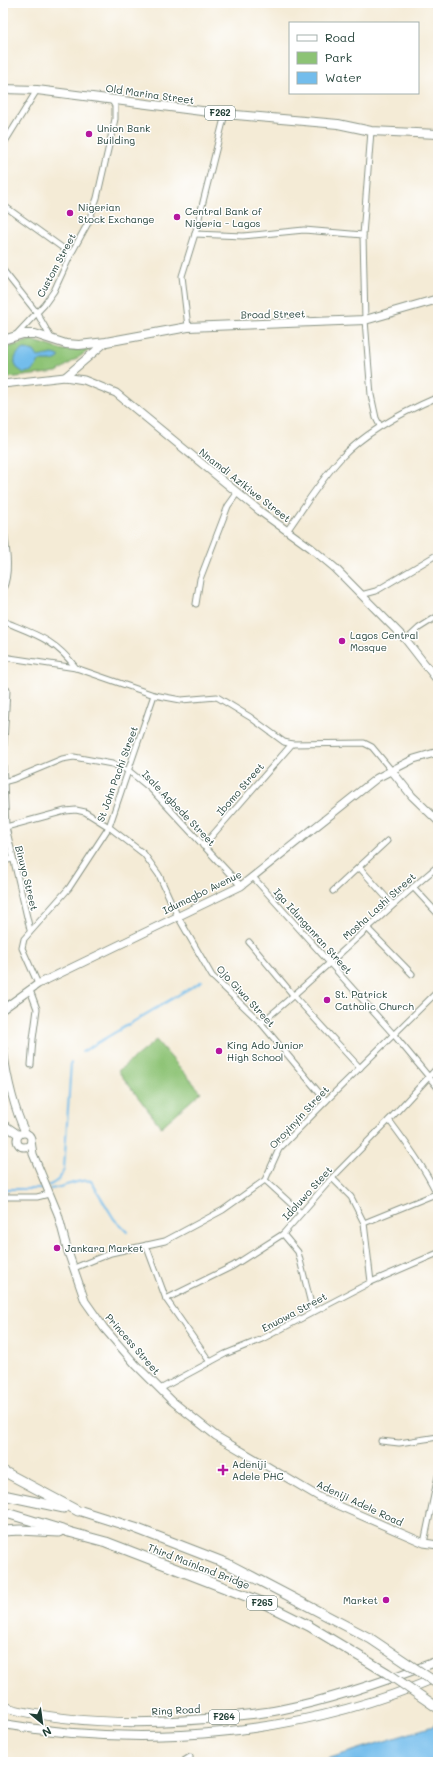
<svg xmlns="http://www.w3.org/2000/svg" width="441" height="1765" viewBox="0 0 441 1765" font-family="Mali,sans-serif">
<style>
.green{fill:#8dc375;stroke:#568054}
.water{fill:#73bdec;stroke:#497d90}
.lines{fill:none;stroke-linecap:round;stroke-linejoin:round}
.stream{stroke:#73bdec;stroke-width:2}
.street-casing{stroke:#8a9485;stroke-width:7}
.secondary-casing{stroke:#8a9485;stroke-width:9}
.primary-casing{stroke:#8a9485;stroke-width:10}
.highway-casing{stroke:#8a9485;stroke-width:11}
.street{stroke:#fff;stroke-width:5}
.secondary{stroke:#fff;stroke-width:7}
.primary{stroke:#fff;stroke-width:8}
.highway{stroke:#fff;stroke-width:9}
.highway-bridge-casing{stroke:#8a9485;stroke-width:11;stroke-linecap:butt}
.highway-bridge{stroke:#fff;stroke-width:9}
.poi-dot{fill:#b5179e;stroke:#fff;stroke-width:1.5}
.labels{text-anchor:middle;stroke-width:3;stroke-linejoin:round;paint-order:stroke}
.shield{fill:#fff;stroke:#627771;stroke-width:1}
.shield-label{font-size:9px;font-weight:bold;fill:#1f3d34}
.street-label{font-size:10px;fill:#1f3d34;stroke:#fff}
.poi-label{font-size:10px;fill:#1f3d34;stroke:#fff;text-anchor:start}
</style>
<rect width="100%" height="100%" fill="#fff"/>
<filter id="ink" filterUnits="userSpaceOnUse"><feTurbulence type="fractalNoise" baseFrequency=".025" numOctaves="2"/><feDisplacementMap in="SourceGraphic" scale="8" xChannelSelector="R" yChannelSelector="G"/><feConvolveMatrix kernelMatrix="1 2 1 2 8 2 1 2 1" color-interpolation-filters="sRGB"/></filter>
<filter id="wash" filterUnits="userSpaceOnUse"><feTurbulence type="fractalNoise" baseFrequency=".012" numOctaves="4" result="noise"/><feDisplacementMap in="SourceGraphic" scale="16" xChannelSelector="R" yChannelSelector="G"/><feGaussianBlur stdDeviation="0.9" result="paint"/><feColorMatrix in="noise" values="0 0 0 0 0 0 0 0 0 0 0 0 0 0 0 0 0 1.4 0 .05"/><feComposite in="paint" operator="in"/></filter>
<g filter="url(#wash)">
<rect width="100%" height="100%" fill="#f4ebd6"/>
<g class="green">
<polygon points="31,340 63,350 91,349 57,372 8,378 3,376 3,349"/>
<polygon points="156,1040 201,1092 161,1127 118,1071"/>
</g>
<g class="water">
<path d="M25,349L34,351L38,357L53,354L59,356V358L53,361H39L33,371L24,373L17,368C12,360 16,352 25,349Z"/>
<polygon points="438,1720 438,1762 324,1762 330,1758 433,1726"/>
</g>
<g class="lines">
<g class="stream">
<polyline points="82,1052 202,981"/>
<path d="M48,1186C57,1182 61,1178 64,1169L71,1063"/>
<polyline points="3,1189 41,1189 44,1188"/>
<path d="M50,1189C62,1188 81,1178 91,1181L114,1219L127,1232"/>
</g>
</g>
</g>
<g filter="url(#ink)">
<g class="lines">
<g class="street-casing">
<g id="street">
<polyline points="371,131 363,235 365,320 371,395 376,418 380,426"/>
<polyline points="3,145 37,90"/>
<polyline points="3,205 71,254"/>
<polyline points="195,234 243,236 304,230 363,235"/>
<polyline points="3,270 37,313 51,338"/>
<polyline points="188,327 182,276 195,234 225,114"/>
<polyline points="15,336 44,305 54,291 71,254 88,223 97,198 115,119 115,106 111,99"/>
<path d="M3,522C5,542 12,570 3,589"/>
<path d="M287,531C304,507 320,481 340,459C366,431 403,412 438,397"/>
<polyline points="361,595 376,591 438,554"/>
<polyline points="196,604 200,579 228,506 238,492"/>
<path d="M3,621C34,634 55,639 76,668"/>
<polyline points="406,640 419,628 438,616"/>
<polyline points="3,657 76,668 154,695 181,700 217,697 250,717 284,742 292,744 364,743 372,747 392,771"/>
<polyline points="7,690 3,760 6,827 30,930"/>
<polyline points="3,782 14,779 62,759 74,757 112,764 129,771 151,789 241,886"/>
<polyline points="6,827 65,811 76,810 85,812 109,827 144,854 159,875 177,915 212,976 261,1023 326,1101"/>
<polyline points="203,846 292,744"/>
<polyline points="3,861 13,859"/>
<polyline points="359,867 393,905"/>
<polyline points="253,877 394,1035 438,1088"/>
<polyline points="413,887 438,914"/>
<polyline points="333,891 387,841"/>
<polyline points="368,929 412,974"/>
<polyline points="249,942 294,996 360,1068"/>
<polyline points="38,984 22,948 24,939 69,888 109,827 154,695"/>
<polyline points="30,990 37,1009 33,1039 31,1065"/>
<path d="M261,1023C322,973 377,917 438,866"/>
<path d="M389,1120C407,1144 424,1167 437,1194"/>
<polyline points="332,1178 351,1197 364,1223 371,1282"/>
<polyline points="265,1180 301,1213"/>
<polyline points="3,1197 37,1197 49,1194"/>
<polyline points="364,1223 438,1193"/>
<polyline points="283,1234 298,1252 313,1312"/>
<polyline points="146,1245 166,1299 210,1362"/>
<polyline points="74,1268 111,1253 165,1241 223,1210 265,1180 279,1149 326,1101 438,991"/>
<polyline points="166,1299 233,1266 283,1234 332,1178 389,1120 438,1067"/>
<polyline points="160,1389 225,1354 262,1339 371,1282 438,1253"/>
<polyline points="381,1441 399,1443 438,1437"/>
<polyline points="424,1543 438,1476"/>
<polyline points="182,1762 190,1757"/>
</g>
</g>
<g class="secondary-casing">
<g id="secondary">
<polyline points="65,377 106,342"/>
<polyline points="3,384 65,377 84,380 116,393 261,512 311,548 335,568 406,640 438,681"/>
<polyline points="392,771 412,796 438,821"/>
<polyline points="3,1009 38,984 241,886 377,778 414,759 438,752"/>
<path d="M3,1049C7,1078 13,1106 25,1132"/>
<polyline points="3,1124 19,1135"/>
<circle cx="24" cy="1140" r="7"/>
<polyline points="31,1141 33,1154 58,1214 68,1252 85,1301 104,1328 136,1365 172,1401 216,1436 321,1498 424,1543 438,1545"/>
</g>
</g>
<g class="primary-casing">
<g id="primary">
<polyline points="3,89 37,90 225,114 338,124 371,131 438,134"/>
<polyline points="3,340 23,334 35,334 66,344 79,345 106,342 188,327 365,320 438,299"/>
<path d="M3,1707C78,1726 158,1725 234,1716C249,1714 265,1713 279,1710C334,1699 386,1681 438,1661"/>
<path d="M3,1724C147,1749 303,1735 438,1677"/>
</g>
</g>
<g class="highway-casing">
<g id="highway">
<polyline points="437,3 438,4"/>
<polyline points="3,1471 78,1511"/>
<polyline points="3,1495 64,1508"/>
<polyline points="3,1512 69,1532"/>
<polyline points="3,1531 20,1530 59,1532"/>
<polyline points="3,1705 8,1708"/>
</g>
</g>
<use href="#street" class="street"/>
<use href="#secondary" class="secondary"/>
<use href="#primary" class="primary"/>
<use href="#highway" class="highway"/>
<g class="highway-bridge-casing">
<g id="highway-bridge">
<polyline points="81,1511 135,1528 228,1564 371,1639 438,1684"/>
<polyline points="69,1532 106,1542 259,1601 309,1626 387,1673 438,1708"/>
</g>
</g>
<use href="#highway-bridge" class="highway-bridge"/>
</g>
</g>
<g class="poi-dot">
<circle cx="89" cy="134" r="4"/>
<circle cx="70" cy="213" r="4"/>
<circle cx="177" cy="217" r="4"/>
<circle cx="342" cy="641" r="4"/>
<circle cx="327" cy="1000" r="4"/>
<circle cx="219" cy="1051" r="4"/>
<circle cx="57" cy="1248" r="4"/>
<path d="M221 1464h4v4h4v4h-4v4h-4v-4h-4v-4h4z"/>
<circle cx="386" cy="1600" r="4"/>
</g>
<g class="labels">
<g class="shield">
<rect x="205" y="106" width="30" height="14" rx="3"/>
<rect x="247" y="1596" width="30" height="14" rx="3"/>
<rect x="209" y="1710" width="30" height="14" rx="3"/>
</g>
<g class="shield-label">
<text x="220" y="116">F262</text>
<text x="262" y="1606">F265</text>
<text x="224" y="1720">F264</text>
</g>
<g class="street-label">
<text transform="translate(150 94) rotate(8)" y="4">Old Marina Street</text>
<text transform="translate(56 265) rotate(-62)" y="4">Custom Street</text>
<text transform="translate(273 314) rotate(-1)" y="4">Broad Street</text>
<text transform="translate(245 485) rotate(38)" y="4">Nnamdi Azikiwe Street</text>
<text transform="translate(117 774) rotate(-70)" y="4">St John Pachi Street</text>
<text transform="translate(240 789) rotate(-49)" y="4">Ibomo Street</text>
<text transform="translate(179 808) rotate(46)" y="4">Isale Agbede Street</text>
<text transform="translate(27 878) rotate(76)" y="4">Binuyo Street</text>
<text transform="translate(202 892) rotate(-26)" y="4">Idumagbo Avenue</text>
<text transform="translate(379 906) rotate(-42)" y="4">Mosha Lashi Street</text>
<text transform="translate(313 931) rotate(48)" y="4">Iga Idunganran Street</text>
<text transform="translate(246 996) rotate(47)" y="4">Ojo Giwa Street</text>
<text transform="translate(299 1117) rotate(-47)" y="4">Oroyinyin Street</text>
<text transform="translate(307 1193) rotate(-48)" y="4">Idoluwo Steet</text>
<text transform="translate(294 1312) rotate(-28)" y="4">Enuowa Street</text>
<text transform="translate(133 1344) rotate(49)" y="4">Princess Street</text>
<text transform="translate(360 1503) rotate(25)" y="4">Adeniji Adele Road</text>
<text transform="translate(199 1566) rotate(21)" y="4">Third Mainland Bridge</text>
<text transform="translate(176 1710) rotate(-3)" y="4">Ring Road</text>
</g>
<g class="poi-label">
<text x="97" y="132">Union Bank<tspan x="97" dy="12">Building</tspan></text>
<text x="78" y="211">Nigerian<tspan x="78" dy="12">Stock Exchange</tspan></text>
<text x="185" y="215">Central Bank of<tspan x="185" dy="12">Nigeria - Lagos</tspan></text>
<text x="350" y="639">Lagos Central<tspan x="350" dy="12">Mosque</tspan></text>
<text x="335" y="998">St. Patrick<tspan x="335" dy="12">Catholic Church</tspan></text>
<text x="227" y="1049">King Ado Junior<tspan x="227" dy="12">High School</tspan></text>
<text x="65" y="1252">Jankara Market</text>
<text x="232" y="1468">Adeniji<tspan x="232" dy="12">Adele PHC</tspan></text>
<text x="378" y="1604" text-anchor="end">Market</text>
</g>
</g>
<rect width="441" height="1765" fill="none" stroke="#fff" stroke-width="16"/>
<rect x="289" y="22" width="130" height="72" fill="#ffffff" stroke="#a5b1ae"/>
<rect x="297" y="35" width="20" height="6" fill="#ffffff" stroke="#a5b1ae"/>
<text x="325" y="42" font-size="12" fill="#1f3d34">Road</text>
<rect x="297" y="52" width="20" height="12" fill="#8dc375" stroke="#a5b1ae"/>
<text x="325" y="62" font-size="12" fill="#1f3d34">Park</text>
<rect x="297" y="72" width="20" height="12" fill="#73bdec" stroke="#a5b1ae"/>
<text x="325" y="82" font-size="12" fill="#1f3d34">Water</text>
<g transform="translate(42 1723) rotate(151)" stroke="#ffffff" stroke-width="3" paint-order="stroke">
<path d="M0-3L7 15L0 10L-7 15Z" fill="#1f3d34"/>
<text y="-6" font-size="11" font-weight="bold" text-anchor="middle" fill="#1f3d34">N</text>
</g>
</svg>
